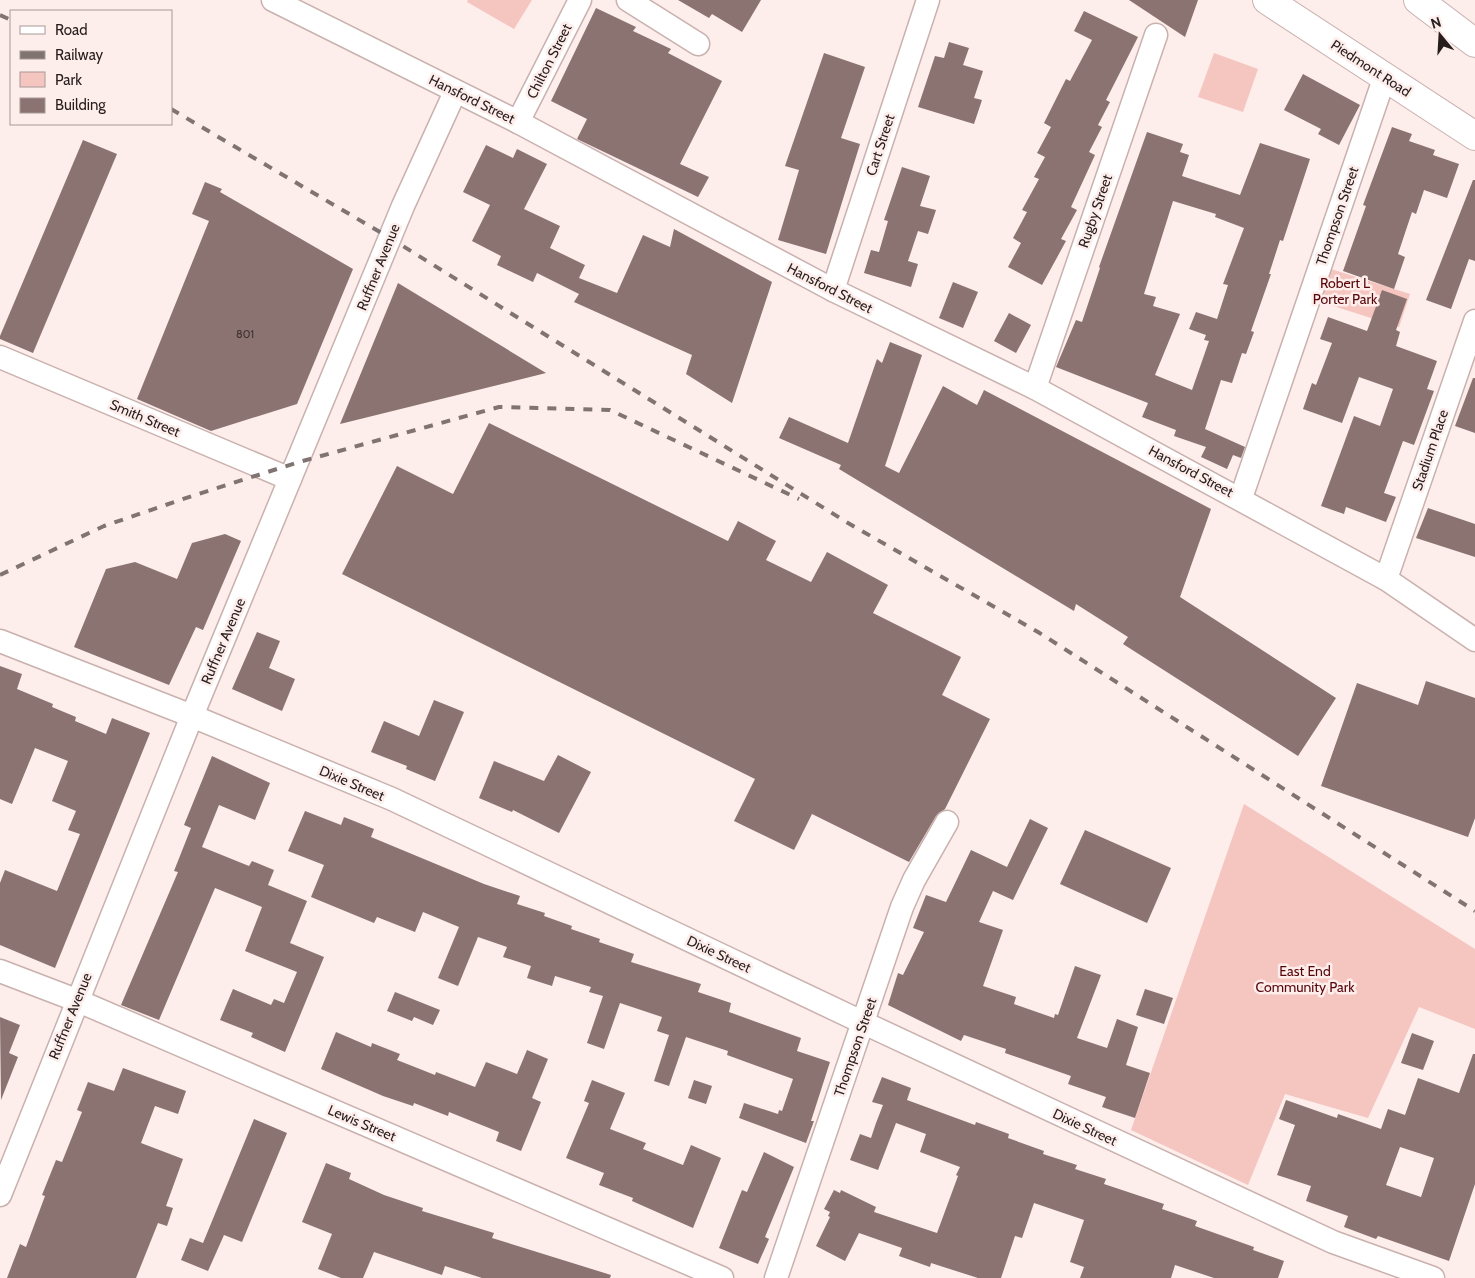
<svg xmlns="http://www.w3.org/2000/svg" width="1475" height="1278" viewBox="0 0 1475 1278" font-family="Cabin,sans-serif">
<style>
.green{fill:#f5c5c0}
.building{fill:#8a7371;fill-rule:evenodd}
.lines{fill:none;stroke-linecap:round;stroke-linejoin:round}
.minor-casing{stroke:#c9b1ae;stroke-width:25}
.tertiary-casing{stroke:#c9b1ae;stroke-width:30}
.motorway-casing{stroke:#c9b1ae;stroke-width:30}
.minor{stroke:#fff;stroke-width:22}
.tertiary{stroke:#fff;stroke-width:28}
.motorway{stroke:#fff;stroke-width:28}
.rail{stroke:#807473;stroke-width:4;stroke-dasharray:9 9;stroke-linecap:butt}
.labels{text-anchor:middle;stroke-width:5;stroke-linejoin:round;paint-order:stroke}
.number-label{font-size:11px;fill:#3f3231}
.street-label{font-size:14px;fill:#261d1c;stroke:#fdedeb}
.park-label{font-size:14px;fill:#57060a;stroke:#fdedeb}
</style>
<rect width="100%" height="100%" fill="#fdedeb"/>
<g class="green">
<polygon points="468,0 532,0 514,29 467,2"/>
<polygon points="1214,53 1258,69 1243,112 1198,97"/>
<polygon points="1331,269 1410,294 1399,327 1321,302"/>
<polygon points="1244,804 1475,949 1475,1029 1419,1007 1368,1118 1285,1094 1248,1185 1131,1130"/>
</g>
<g class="building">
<polygon points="678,0 761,0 742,32 712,14 709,18"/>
<polygon points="1129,0 1198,0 1185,37"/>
<polygon points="596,8 636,27 633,31 671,49 668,53 722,81 680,164 709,177 698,197 577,139 587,119 551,101"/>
<polygon points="1084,11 1138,37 1106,100 1110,102 1098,125 1102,127 1089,152 1095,155 1071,207 1077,210 1061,239 1066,241 1042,285 1008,267 1021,243 1013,238 1027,212 1022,210 1039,179 1034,177 1045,157 1037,153 1051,127 1044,123 1066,79 1070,81 1092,40 1074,31"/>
<polygon points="949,42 969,48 963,65 983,71 974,98 982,100 974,124 918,107 935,56 944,58"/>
<polygon points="824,53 865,67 841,138 860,144 826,254 778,240 799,170 785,166"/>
<polygon points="1303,74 1360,105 1339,145 1318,134 1321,129 1284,110"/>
<polygon points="1392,127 1412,134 1409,141 1435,150 1433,155 1459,164 1447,198 1424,190 1416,214 1412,212 1398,254 1405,257 1394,289 1343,271 1366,206 1363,205"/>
<path d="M1147,132L1183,144L1180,152L1189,155L1182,176L1240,195L1260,143L1310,159L1283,241L1280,240L1269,274H1271L1251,331L1254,332L1246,354L1242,353L1232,383L1221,380L1205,429L1245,447L1241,458L1233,455L1227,469L1201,457L1206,447L1174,436L1176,430L1142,417L1148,403L1056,367L1076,320L1082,322L1100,268L1099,267ZM1173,201L1216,214L1215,217L1244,228L1223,284L1228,285L1217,319L1196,312L1189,329L1206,335L1204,340L1209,341L1192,390L1155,375L1180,314L1153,306L1156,297L1144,294Z"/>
<polygon points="83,140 117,154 33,353 0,339 0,336"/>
<polygon points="486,145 513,158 517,149 547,164 524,209 560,226 550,248 585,265 579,278 617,293 643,235 670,247 674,229 772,282 732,403 686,374 692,355 574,302 579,294 537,273 533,282 497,265 501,256 472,241 490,205 463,192"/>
<polygon points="902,167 930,176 920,206 936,210 928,234 918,231 908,261 918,264 911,287 864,273 871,250 879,252 888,221 884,220"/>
<polygon points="1473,180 1475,180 1475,261 1469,259 1451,309 1426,300"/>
<polygon points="205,182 222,189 220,192 353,269 297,404 211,431 137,399 209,221 192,214"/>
<polygon points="953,282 978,292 963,328 939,318"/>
<polygon points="398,283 546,373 340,424"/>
<polygon points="1382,290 1407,299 1396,330 1400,332 1396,346 1437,361 1427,389 1434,391 1414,445 1403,441 1384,493 1396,497 1386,522 1346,507 1344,514 1321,506 1354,416 1380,426 1393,389 1359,377 1342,423 1303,409 1312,383 1316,385 1332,343 1320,339 1328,317 1367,331"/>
<polygon points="1009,313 1031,325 1016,353 994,341"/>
<polygon points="890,342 922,355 885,466 899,473 943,386 977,405 984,390 1211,509 1180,597 1336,698 1298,756 1123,644 1128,637 1076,604 1074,611 839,469 841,465 779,438 789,417 848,443 877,359 882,363"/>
<polygon points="1473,378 1475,378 1475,433 1455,426"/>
<polygon points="489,423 728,541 738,521 776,541 766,560 811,582 827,552 888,585 873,613 961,657 942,695 990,719 945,809 936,816 909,862 812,814 794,850 734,821 755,779 342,574 397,466 453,494"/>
<polygon points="1428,508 1475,524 1475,557 1416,538"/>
<polygon points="225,534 241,541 203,630 196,627 169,685 74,647 106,569 135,562 177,579 192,543"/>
<polygon points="257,632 280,641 269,668 295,679 282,711 232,689"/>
<polygon points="0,666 22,674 17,689 53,704 52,707 76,717 75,721 106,734 112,718 150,733 55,968 0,945 0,883 5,870 57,891 80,834 68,830 76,811 52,801 68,761 35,748 12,804 0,799"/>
<polygon points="1426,681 1475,698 1475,818 1468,837 1321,786 1357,683 1418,705"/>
<polygon points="434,700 464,712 435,781 406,769 407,766 371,752 384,721 419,736"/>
<polygon points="558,755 591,772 559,833 513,810 512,812 479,798 494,761 544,781"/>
<polygon points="212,756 270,783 255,820 219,805 202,847 249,866 252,861 274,870 268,885 307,901 290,943 324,957 285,1052 251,1037 253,1033 220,1020 233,989 271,1005 274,999 284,1003 297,972 245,951 262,907 215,888 159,1020 121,1005 178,872 174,871 191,828 184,825"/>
<polygon points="305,811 341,825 344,817 374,829 371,837 484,884 520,896 517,904 545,913 544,916 572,926 571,929 600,939 599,942 634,954 631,962 701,984 698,992 731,1003 729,1012 801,1038 797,1051 830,1062 811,1121 814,1121 806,1143 739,1118 744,1103 778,1114 779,1110 782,1111 793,1079 727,1055 728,1051 686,1037 669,1086 654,1081 669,1035 657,1031 662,1017 620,1003 604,1049 587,1043 603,996 589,992 591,987 555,976 552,986 527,978 531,966 503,957 507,947 478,937 458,986 438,978 459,927 423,912 415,932 377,917 374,923 311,897 324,865 288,851"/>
<polygon points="1030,819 1048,828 1013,900 993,891 979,922 1003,930 983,986 1016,997 1014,1004 1054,1018 1055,1014 1058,1015 1075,966 1101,975 1077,1038 1107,1048 1117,1019 1138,1027 1126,1065 1150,1073 1135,1118 1102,1107 1106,1097 1068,1084 1071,1076 1005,1053 1006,1049 964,1035 961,1041 888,1005 898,973 903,975 924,932 913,928 926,895 946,902 971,850 1007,867"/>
<polygon points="1085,830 1171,868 1147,923 1060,884"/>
<polygon points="1145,989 1173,998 1164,1024 1136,1015"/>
<polygon points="395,992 440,1010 433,1025 414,1017 412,1021 387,1011"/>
<polygon points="0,1017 20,1025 9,1053 18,1057 1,1100"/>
<polygon points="336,1032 371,1047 372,1043 400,1054 397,1060 435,1075 436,1072 475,1087 486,1062 517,1074 527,1050 548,1059 532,1098 541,1102 521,1151 496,1141 499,1132 449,1112 448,1116 414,1103 413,1106 383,1096 321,1069"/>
<polygon points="1412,1033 1434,1041 1423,1070 1401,1063"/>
<path d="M1473,1054H1475V1184L1449,1261L1378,1236L1376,1239L1344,1227L1348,1216L1306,1201L1311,1186L1277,1175L1295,1125L1279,1119L1286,1100L1337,1118L1338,1114L1381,1129L1388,1109L1405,1115L1418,1078L1459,1093ZM1400,1147L1434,1158L1421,1197L1386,1185Z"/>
<polygon points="123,1068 186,1091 178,1114 155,1106 141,1143 183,1159 166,1206 173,1208 167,1226 158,1223 136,1278 7,1278 20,1244 26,1247 45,1196 42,1195 56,1160 62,1162 82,1112 77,1110 88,1082 114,1091"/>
<polygon points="882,1077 911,1088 907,1100 975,1125 976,1122 1009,1134 1008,1138 1044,1151 1043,1154 1077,1165 1075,1169 1106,1179 1104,1184 1164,1204 1162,1209 1197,1221 1195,1226 1254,1247 1253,1250 1284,1261 1278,1278 1214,1278 1175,1265 1171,1278 1080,1278 1084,1267 1070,1262 1084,1220 1034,1203 1022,1238 1015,1236 1001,1278 978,1278 931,1263 930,1267 899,1256 902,1248 859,1233 845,1261 816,1246 830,1217 828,1216 830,1212 824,1209 834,1190 840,1193 841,1190 876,1207 874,1212 937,1233 958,1176 956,1175 960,1167 920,1152 926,1134 896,1123 878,1170 850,1160 860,1134 871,1138 876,1123 883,1105 872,1102"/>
<polygon points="592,1080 625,1093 610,1129 646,1143 643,1149 683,1165 691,1145 721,1158 693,1228 632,1201 633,1198 599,1185 604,1173 566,1158 589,1103 584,1101"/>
<polygon points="694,1080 712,1086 706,1104 688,1098"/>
<polygon points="254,1119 287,1133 242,1242 224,1235 208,1271 181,1260 190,1238 203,1243"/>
<polygon points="764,1152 794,1167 765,1237 769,1239 758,1264 719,1248 742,1190 747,1192"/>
<polygon points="326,1163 351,1173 349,1179 384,1195 423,1208 422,1211 494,1233 492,1238 611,1275 610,1278 482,1278 445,1266 442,1275 374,1252 363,1278 341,1278 318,1269 332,1234 302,1222"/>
</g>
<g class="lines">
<g class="minor-casing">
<g id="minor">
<polyline points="273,0 518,122 833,290 1035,388 1386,579 1475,640"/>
<polyline points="628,0 698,44"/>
<polyline points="518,122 580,0"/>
<polyline points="833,290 928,0"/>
<polyline points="0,357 290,479"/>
<polyline points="1035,388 1156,35"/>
<polyline points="1241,498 1385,76"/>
<polyline points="1386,579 1475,321"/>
<polyline points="0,641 192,716 392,799 864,1023 1333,1242 1433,1278"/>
<polyline points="0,971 76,1000 722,1278"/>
<polyline points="0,1195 192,716 403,206 455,92"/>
<polyline points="776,1278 902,907 914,880 947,822"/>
</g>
</g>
<g class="tertiary-casing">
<polyline id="tertiary" points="1267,0 1475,136"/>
</g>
<g class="motorway-casing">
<polyline id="motorway" points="1418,0 1475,43"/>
</g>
<use href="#minor" class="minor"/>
<use href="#tertiary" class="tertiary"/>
<use href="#motorway" class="motorway"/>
<g class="rail">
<polyline points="0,15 11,20"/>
<polyline points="171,109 390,238 848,523 1038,632 1475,911"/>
<polyline points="0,575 104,526 192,496 299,462 499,407 610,410 799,499"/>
</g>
</g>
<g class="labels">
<g class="number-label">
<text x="245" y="338">801</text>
</g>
<g class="street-label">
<text transform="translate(549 61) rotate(-63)" y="5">Chilton Street</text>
<text transform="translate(1371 68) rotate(33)" y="5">Piedmont Road</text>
<text transform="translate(472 99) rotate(26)" y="5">Hansford Street</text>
<text transform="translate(880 145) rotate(-72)" y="5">Cart Street</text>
<text transform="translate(1095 211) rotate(-71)" y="5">Rugby Street</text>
<text transform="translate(1337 216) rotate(-71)" y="5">Thompson Street</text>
<text transform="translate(378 267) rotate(-68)" y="5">Ruffner Avenue</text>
<text transform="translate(830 288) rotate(27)" y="5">Hansford Street</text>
<text transform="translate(145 418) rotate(23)" y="5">Smith Street</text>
<text transform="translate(1430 450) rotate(-71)" y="5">Stadium Place</text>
<text transform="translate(1191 471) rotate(28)" y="5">Hansford Street</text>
<text transform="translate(223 641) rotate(-67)" y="5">Ruffner Avenue</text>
<text transform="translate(352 783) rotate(23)" y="5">Dixie Street</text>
<text transform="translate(719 954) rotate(25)" y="5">Dixie Street</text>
<text transform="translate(70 1016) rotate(-68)" y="5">Ruffner Avenue</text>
<text transform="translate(855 1047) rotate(-71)" y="5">Thompson Street</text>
<text transform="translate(362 1123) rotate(23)" y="5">Lewis Street</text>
<text transform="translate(1085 1127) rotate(25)" y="5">Dixie Street</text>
</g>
<g class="park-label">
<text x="1345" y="288">Robert L<tspan x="1345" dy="16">Porter Park</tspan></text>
<text x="1305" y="976">East End<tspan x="1305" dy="16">Community Park</tspan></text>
</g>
</g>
<rect x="10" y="10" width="162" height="115" fill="#fdedeb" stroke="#a79a98"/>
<rect x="20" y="26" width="25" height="8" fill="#ffffff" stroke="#a79a98"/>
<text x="55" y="35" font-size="15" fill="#261d1c">Road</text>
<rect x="20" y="51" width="25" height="8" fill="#807473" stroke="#a79a98"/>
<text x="55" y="60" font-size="15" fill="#261d1c">Railway</text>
<rect x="20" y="72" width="25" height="15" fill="#f5c5c0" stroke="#a79a98"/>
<text x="55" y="85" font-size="15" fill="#261d1c">Park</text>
<rect x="20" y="98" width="25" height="15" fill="#8a7371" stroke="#a79a98"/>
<text x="55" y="110" font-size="15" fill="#261d1c">Building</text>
<g transform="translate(1440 35) rotate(342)" stroke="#fdedeb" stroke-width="4" paint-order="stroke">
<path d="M0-4L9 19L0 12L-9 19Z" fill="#261d1c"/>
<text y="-8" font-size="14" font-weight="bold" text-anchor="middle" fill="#261d1c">N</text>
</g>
</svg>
